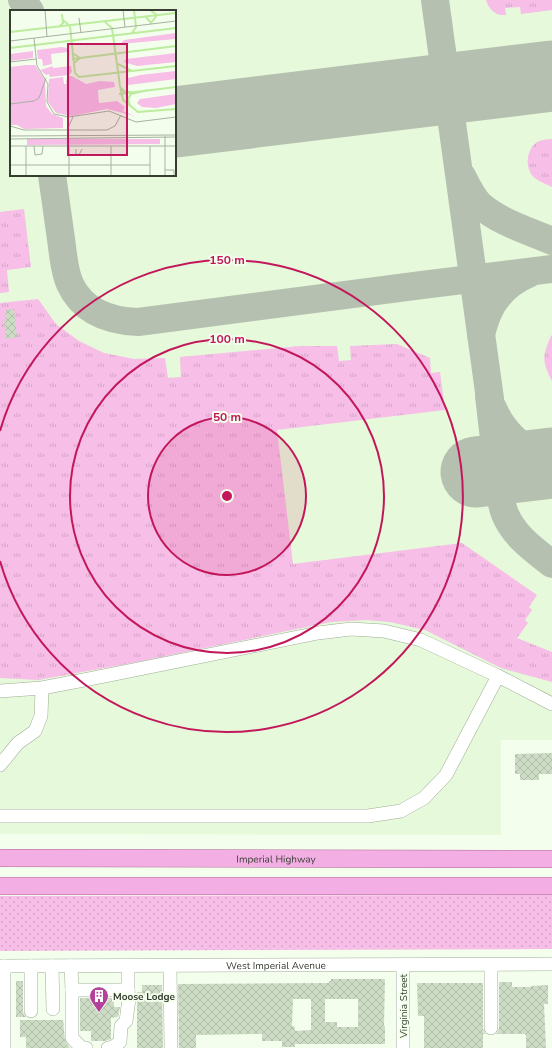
<svg xmlns="http://www.w3.org/2000/svg" width="552" height="1048" viewBox="0 0 552 1048" font-family="'Nunito Sans',sans-serif">
<style>
.built{fill:#e6f9da;fill-rule:evenodd}
.grass{fill:url(#grass-tufts)}
.park{fill:url(#park-dots)}
.lines{fill:none;stroke-linecap:round;stroke-linejoin:round}
.taxiway{stroke:#b6c0b0;stroke-width:28}
.runway{stroke:#b6c0b0;stroke-width:71}
.building{fill:url(#building-cross-hatch);fill-rule:evenodd}
.minor-casing{stroke:#9fad96;stroke-width:14}
.major-casing{stroke:#ac6499;stroke-width:18}
.minor{stroke:#fff;stroke-width:13}
.major{stroke:#f3afe3;stroke-width:17}
.ring{fill:none;stroke:#c2185b;stroke-width:2}
.labels{text-anchor:middle;stroke-width:4;stroke-linejoin:round;paint-order:stroke}
.street-label{font-size:10px;fill:#373d33;stroke:#f3ffec}
.poi-label{font-size:10px;font-weight:bold;fill:#373d33;stroke:#f3ffec;text-anchor:start}
.inset-river{fill:none;stroke:#bcec9d;stroke-width:2}
.inset-road{fill:none;stroke:#a8b1a2;stroke-width:1}
.view{fill:#c2185b;fill-opacity:0.15;stroke:#c2185b;stroke-width:2}
.inset-edge{fill:none;stroke:#373d33;stroke-width:2}
.centre{fill:#c2185b;stroke:#f3ffec;stroke-width:2}
.ring-label{font-size:12px;text-anchor:middle;font-weight:bold;fill:#c2185b;stroke:#f3ffec;stroke-width:4;stroke-linejoin:round;paint-order:stroke}
</style>
<defs>
<pattern id="grass-tufts" width="24" height="20" patternUnits="userSpaceOnUse"><rect width="24" height="20" fill="#f7bee7"/><path d="M3 7l-1-3M5 7V3M7 7l1-3M15 17l-1-3M17 17v-4M19 17l1-3" fill="none" stroke="#d4a4c7"/></pattern>
<pattern id="park-dots" width="8" height="8" patternUnits="userSpaceOnUse"><rect width="8" height="8" fill="#f7bee7"/><path d="M2 2h.1M6 6h.1" fill="none" stroke="#d4a4c7" stroke-width="1.8" stroke-linecap="round"/></pattern>
<pattern id="building-cross-hatch" width="8" height="8" patternUnits="userSpaceOnUse"><rect width="8" height="8" fill="#cddcc4"/><path d="M0 0l8 8M0 8l8-8" fill="none" stroke="#b1bea9"/></pattern>
</defs>
<rect width="100%" height="100%" fill="#f3ffec"/>
<path class="built" d="M0,0H552V740H501V835L0,834ZM11,11H175V175H11Z"/>
<g class="grass">
<path d="M486,0H552V10L521,14L520,7L505,8L506,15C496,16 489,10 486,0Z"/>
<path d="M552,139V187C546,184 535,180 531,174C525,164 527,149 537,142C541,140 547,139 552,139Z"/>
<polygon points="24,209 31,267 7,270 9,292 0,293 0,212"/>
<polygon points="38,299 56,324 79,341 104,353 134,359 165,358 168,378 181,377 180,357 301,346 337,346 339,361 351,360 350,346 397,344 430,358 431,373 440,372 445,410 277,430 293,564 462,543 537,595 529,607 532,610 525,620 528,623 517,638 552,652 552,682 501,668 425,630 390,622 366,620 331,622 132,663 38,680 0,678 0,303"/>
<path d="M552,335V381C542,362 542,356 551,336Z"/>
</g>
<polygon class="park" points="552,895 552,949 0,951 0,896"/>
<g class="lines">
<g class="taxiway">
<polyline points="22,0 30,11"/>
<polyline points="435,0 490,399"/>
<path d="M52,175C55,196 58,218 61,239C63,253 64,271 70,284C83,312 110,321 138,322L422,285L552,269"/>
<path d="M462,176C467,186 472,197 480,205C499,222 529,231 552,241"/>
<path d="M481,334C483,327 485,320 488,313C496,294 511,281 530,273"/>
<path d="M489,396L501,499C502,504 503,509 505,514C514,536 534,550 552,564"/>
<path d="M493,408C503,433 525,453 552,458"/>
</g>
<g class="runway">
<polyline points="175,122 552,76"/>
<polyline points="476,472 552,463"/>
</g>
</g>
<g class="building">
<polygon points="14,309 17,337 6,339 4,321 6,320 5,310"/>
<polygon points="552,753 552,774 539,774 539,780 520,780 520,774 515,774 515,754"/>
<path d="M331,979H385L384,1026H385V1044H295V1047H282V1041H262V1034L196,1035V1048H179L178,984L329,983V981H331ZM293,999H311V1030L295,1031V1027L292,1026ZM325,999H358V1027H337V1022H325Z"/>
<polygon points="16,981 23,981 23,1011 24,1015 26,1017 16,1017"/>
<polygon points="499,982 512,982 512,987 531,987 531,986 548,985 548,1004 544,1004 546,1048 526,1048 526,1035 525,1035 525,1034 496,1034 498,1032 499,1028"/>
<polygon points="417,983 483,983 483,1028 484,1032 486,1034 483,1034 483,1048 424,1048 424,1016 418,1016"/>
<polygon points="142,985 162,985 163,1048 137,1048 137,992 142,992"/>
<polygon points="80,998 114,998 114,1007 120,1007 118,1017 111,1018 111,1039 105,1041 91,1041 91,1031 80,1031"/>
<polygon points="63,1019 65,1041 70,1048 26,1048 26,1037 20,1037 20,1020 63,1020"/>
</g>
<g class="lines">
<g class="minor-casing">
<g id="minor">
<polyline points="0,691 42,688 89,679 318,633 351,629 384,631 421,640 498,676 552,704"/>
<polyline points="0,765 18,743 35,731 41,716 42,688"/>
<polyline points="0,816 368,816 401,811 424,798 446,775 498,676"/>
<polyline points="403,965 403,1048"/>
<polyline points="491,965 491,1028"/>
<path id="s1" d="M0,966L552,964"/>
<polyline points="4,966 4,1048"/>
<polyline points="31,966 31,1011"/>
<polyline points="52,966 53,1009"/>
<polyline points="71,966 72,990 128,990 128,966"/>
<polyline points="170,966 171,1047"/>
<polyline points="72,990 72,1038 82,1048 86,1048"/>
<polyline points="108,1048 113,1047 120,1042 121,1026 126,1021 129,999 128,990"/>
</g>
</g>
<g class="major-casing">
<g id="major">
<path id="s2" d="M0,858L552,859"/>
<polyline points="0,886 552,886"/>
</g>
</g>
<use href="#minor" class="minor"/>
<use href="#major" class="major"/>
</g>
<circle cx="227" cy="496" r="79" fill="#c2185b" fill-opacity=".12"/>
<g class="ring">
<circle cx="227" cy="496" r="79"/>
<circle cx="227" cy="496" r="157"/>
<path d="M0 431A236 236 0 1 1 0 561"/>
</g>
<defs>
<g id="building-pin" transform="scale(1)"><path d="M0 17L-7.5 6A9.5 9.5 0 1 1 7.5 6Z" fill="#b4419c" stroke="#f3ffec"/><path d="M-4-6H4V6H1V3H-1V6H-4ZM-2.5-4.3h1.7v1.8h-1.7ZM.8-4.3h1.7v1.8H.8ZM-2.5-1h1.7V.8h-1.7ZM.8-1h1.7V.8H.8Z" fill="#fff"/></g>
</defs>
<g fill-rule="evenodd">
<use href="#building-pin" x="99" y="996"/>
</g>
<g class="labels">
<g class="street-label">
<text dy="4" stroke="none"><textPath href="#s2" startOffset="276">Imperial Highway</textPath></text>
<text dy="4" stroke="none"><textPath href="#s1" startOffset="276">West Imperial Avenue</textPath></text>
<text transform="translate(403 1006) rotate(-90)" y="4">Virginia Street</text>
</g>
<g class="poi-label">
<text x="113" y="1000">Moose Lodge</text>
</g>
</g>
<g transform="translate(10 10)">
<rect width="166" height="166" fill="#f3ffec"/>
<path d="M166,23V29L110,34L114,30ZM52,37L57,38L58,42L41,44L42,54L33,56L32,49H28L27,40ZM23,41V48L0,51V44ZM166,43V52L127,56L114,52L116,49ZM16,55H25L35,70L36,96L42,104L53,108V118L14,119L7,115H0V57ZM43,56V58L61,56L62,62L59,65L40,67L39,64L36,65L30,60ZM166,61V69L119,75L116,73L118,68L130,65ZM57,66H62L76,74L90,71L104,72L105,77L88,80L89,93L107,91L115,97L113,101L125,106L97,99L62,106L46,103L38,92L39,69L53,67L54,74H56ZM166,84V94L146,98L132,97L127,93L130,89Z" fill="#f7bee7"/>
<path d="M17,129H150V134L17,135Z" fill="#f7bee7"/>
<path class="inset-river" d="M136,7L141,13L147,5L140,0M53,10L60,16L65,63L69,67L166,56M95,12L102,18L110,76M49,17L53,13L52,4M0,22L166,3M122,23L126,17L124,0M0,38L166,18M64,44L70,48L64,53M62,49L166,36M108,54L122,61M110,76L113,90L128,102L166,99M110,77L115,82H122M109,84L166,77M120,96L118,89L121,84L138,80"/>
<path class="inset-road" d="M35,0L37,27M113,0L115,17M69,8L71,23M24,28L27,56L38,74L37,92L44,104L59,107L99,101L126,112L166,107M0,31L166,11M0,52L26,49M0,94L24,91L29,88L36,68M0,116L14,120H97L105,116L111,105M57,120L63,107M0,126L166,125M155,126V166M0,129L166,127M0,136H166M16,136V166M24,136L25,145L32,144L33,136M59,136V166M101,136V166M66,139V144L69,145L72,139M0,155H140M155,160H164V166M140,166V136"/>
<path class="view" d="M58,34H117V145H58Z"/>
<rect width="166" height="166" class="inset-edge"/>
</g>
<circle cx="227" cy="496" r="6" class="centre"/>
<g class="ring-label">
<text x="227" y="264">150 m</text>
<text x="227" y="343">100 m</text>
<text x="227" y="421">50 m</text>
</g>
</svg>
